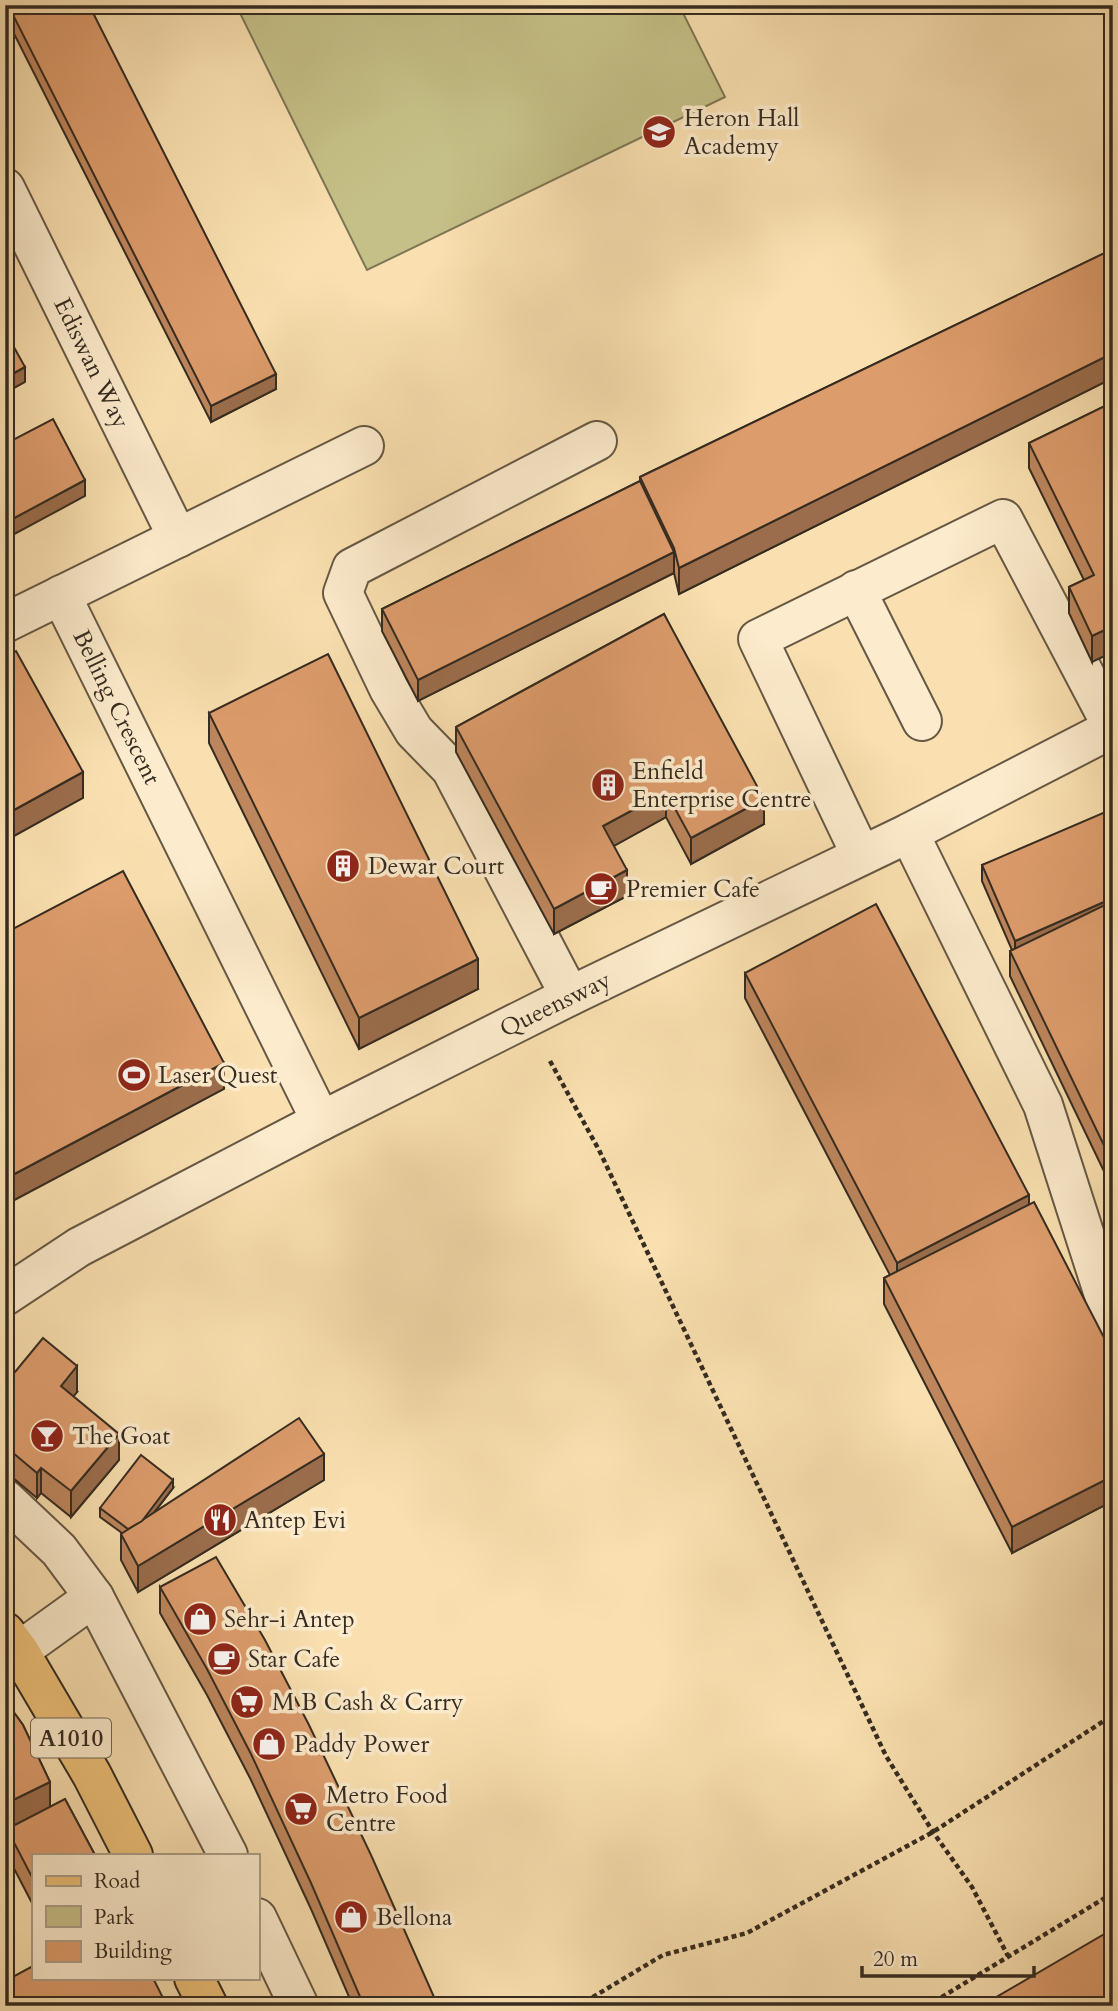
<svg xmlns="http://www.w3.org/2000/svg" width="1118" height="2011" viewBox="0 0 1118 2011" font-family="Cardo,serif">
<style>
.green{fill:#c5c087;stroke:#7d7654;stroke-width:2}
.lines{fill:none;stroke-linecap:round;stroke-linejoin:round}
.minor-casing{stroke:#665844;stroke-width:42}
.major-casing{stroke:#352b20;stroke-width:42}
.path{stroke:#352b20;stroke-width:4.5;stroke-dasharray:5 3.5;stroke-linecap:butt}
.minor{stroke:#fcebcc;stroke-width:38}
.major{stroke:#edc078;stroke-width:38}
.wall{fill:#be865d;stroke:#352b20;stroke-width:2}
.shaded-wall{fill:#9b6d4c;stroke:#352b20;stroke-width:2}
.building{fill:#dd9c6c;stroke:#352b20;stroke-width:2}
.labels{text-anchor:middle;stroke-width:7;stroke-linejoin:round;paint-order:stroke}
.shield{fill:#fcebcc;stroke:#716554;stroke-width:2}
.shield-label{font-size:23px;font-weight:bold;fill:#352b20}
.poi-label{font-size:24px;fill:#352b20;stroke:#fcebcc;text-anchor:start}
.street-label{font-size:24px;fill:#352b20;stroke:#fcebcc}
</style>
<rect width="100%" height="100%" fill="#fae0b0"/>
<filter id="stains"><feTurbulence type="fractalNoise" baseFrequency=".00286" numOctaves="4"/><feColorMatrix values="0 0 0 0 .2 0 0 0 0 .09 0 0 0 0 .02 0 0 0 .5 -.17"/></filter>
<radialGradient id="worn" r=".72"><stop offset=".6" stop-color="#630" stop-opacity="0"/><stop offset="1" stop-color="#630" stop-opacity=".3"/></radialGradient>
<polygon class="green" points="236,5 679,5 725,97 367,270"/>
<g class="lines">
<g class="minor-casing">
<g id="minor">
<polyline points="5,188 178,538"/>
<polyline points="856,590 922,721"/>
<polyline points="61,595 321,1121"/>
<polyline points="5,623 364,446"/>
<polyline points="909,833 1043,1105 1113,1323"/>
<polyline points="570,996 451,769 414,731 389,689 343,593 352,568 597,441"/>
<polyline points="5,1296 79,1247 321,1121 570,996 909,833 1113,728 1003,519 758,639 861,855"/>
<polyline points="5,1499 59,1550 94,1597 228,1855"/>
<polyline points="19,1651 94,1597"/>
<polyline points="257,1918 299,2006"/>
</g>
</g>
<g class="major-casing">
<g id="major">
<polyline points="5,1632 19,1651 92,1775 133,1855"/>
<polyline points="194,1978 208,2006"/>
</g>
</g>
<g class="path">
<polyline points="550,1061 599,1150 886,1756 933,1832 972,1887 1008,1956"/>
<polyline points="578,2006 663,1955 747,1933 933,1832 1113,1715"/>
<polyline points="927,2006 1113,1893"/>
</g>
<use href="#minor" class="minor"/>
<use href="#major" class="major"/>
</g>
<g class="wall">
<polygon points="5,5 89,5 276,389 211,422 5,16"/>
<polygon points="1113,249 1113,378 679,594 674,573 418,701 382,631 382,609 640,481 640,477"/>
<polygon points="1113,402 1092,662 1069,613 1069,587 1084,580 1029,468 1029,443"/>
<polygon points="664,614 764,824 691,864 666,817 613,846 627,896 554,934 456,752 456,727"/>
<polygon points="209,713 478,989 359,1049 209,743"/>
<polygon points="1113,818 1113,1190 1010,976 1010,951 1012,950 982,881 982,865"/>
<polygon points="745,973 1029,1204 1113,1355 1113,1501 1012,1553 884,1304 884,1278 890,1275 745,998"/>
<polygon points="5,1384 77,1392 73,1396 119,1460 71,1517 41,1493 37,1498 6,1472"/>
<polygon points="324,1480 138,1592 121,1560 121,1534 122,1533 100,1517 100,1508 173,1488 154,1513"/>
<polygon points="160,1587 438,2006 353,2006 311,1909 251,1780 207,1695 160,1613"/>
<polygon points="5,1700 23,1725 50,1782 50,1807 65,1799 95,1855 33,1855 33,1905 7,1855 7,1829 27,1819 5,1830"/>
</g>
<g class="shaded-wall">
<polygon points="1113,353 1113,378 679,594 679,568"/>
<polygon points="25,367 25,382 5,393 5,378"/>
<polygon points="276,374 276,389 211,422 211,406"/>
<polygon points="85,480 85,496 5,539 5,523"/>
<polygon points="674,552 674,573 418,701 418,680"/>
<polygon points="1113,626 1113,652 1092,662 1092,636"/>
<polygon points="83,772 83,798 5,841 5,815"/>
<polygon points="666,792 666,817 603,852 603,826"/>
<polygon points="764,799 764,824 691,864 691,838"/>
<polygon points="627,870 627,896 554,934 554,909"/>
<polygon points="1113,898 1113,914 1015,956 1015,941"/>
<polygon points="478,959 478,989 359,1049 359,1018"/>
<polygon points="224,1063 224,1089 5,1205 5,1179"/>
<polygon points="1029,1195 1029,1220 897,1289 897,1263"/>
<polygon points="77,1366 77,1392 61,1412 61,1386"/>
<polygon points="119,1434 119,1460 71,1517 71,1491"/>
<polygon points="324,1454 324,1480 138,1592 138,1566"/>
<polygon points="41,1468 41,1493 37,1498 37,1473"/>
<polygon points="1113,1476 1113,1501 1012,1553 1012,1527"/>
<polygon points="173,1480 173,1488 132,1541 132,1533"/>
<polygon points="50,1782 50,1808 5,1830 5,1804"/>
</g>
<g class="building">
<polygon points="8,5 89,5 276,374 211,406"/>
<polygon points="1113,249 1113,353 679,568 674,548 640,477"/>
<polygon points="5,331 25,367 5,378"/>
<polygon points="1113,402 1113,626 1092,636 1069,587 1094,575 1029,443"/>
<polygon points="53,419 85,480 5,523 5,444"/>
<polygon points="640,481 674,552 418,680 382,609"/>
<polygon points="664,614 764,799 691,838 666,792 603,826 627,870 554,909 456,727"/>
<polygon points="16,651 83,772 5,815 5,657"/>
<polygon points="328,654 478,959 359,1018 209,713"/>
<polygon points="1110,810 1113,818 1113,898 1015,941 982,865"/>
<polygon points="123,871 224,1063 5,1179 5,933"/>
<polygon points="1113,901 1113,1164 1010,951"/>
<polygon points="876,904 1029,1195 897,1263 745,973"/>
<polygon points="1034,1202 1113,1355 1113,1476 1012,1527 884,1278"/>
<polygon points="43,1338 77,1366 61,1386 119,1434 71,1491 41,1468 37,1473 6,1447 9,1441 5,1437 5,1384"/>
<polygon points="299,1418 324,1454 138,1566 121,1534"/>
<polygon points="141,1455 173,1480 142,1521 128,1529 100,1508"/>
<polygon points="216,1557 265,1640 309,1725 371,1855 438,2006 364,2006 311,1883 251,1754 207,1669 160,1587"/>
<polygon points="5,1700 23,1725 50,1782 5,1804"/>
<polygon points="65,1799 95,1855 33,1855 33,1879 7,1829"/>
<polygon points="1113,1929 1113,2006 981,2006"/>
<polygon points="33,1966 33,1978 153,1978 167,2006 5,2006 5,1981"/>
</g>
<defs>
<g id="school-disc" transform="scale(1.75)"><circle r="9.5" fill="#8f2418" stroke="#fcebcc"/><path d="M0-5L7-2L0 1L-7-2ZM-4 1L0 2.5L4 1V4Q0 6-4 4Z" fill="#fff"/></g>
<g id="building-disc" transform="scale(1.75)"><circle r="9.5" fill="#8f2418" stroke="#fcebcc"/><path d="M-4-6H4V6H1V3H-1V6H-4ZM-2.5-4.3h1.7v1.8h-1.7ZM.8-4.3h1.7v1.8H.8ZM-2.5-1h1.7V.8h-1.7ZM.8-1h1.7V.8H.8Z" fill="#fff"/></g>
<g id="cafe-disc" transform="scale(1.75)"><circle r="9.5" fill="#8f2418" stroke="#fcebcc"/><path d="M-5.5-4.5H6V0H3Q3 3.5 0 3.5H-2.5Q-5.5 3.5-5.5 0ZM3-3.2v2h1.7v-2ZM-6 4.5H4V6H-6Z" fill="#fff"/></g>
<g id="stadium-disc" transform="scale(1.75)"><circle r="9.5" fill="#8f2418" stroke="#fcebcc"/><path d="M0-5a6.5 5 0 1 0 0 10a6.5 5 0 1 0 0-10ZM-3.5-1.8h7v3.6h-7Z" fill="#fff"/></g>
<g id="bar-disc" transform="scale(1.75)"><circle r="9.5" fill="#8f2418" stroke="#fcebcc"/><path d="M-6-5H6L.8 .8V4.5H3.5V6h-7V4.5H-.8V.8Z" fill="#fff"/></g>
<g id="restaurant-disc" transform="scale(1.75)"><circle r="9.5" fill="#8f2418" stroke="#fcebcc"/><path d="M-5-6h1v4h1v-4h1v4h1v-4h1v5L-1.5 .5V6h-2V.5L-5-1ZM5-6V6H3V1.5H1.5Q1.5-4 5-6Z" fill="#fff"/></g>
<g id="shop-disc" transform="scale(1.75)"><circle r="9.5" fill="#8f2418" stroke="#fcebcc"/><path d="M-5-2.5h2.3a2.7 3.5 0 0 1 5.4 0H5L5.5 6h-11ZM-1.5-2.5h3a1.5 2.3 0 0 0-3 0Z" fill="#fff"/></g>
<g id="supermarket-disc" transform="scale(1.75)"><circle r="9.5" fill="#8f2418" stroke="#fcebcc"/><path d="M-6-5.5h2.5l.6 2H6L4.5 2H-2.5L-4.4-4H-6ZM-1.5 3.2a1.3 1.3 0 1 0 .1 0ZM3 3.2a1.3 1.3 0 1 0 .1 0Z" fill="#fff"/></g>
</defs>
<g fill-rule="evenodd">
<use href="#school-disc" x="659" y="132"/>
<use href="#building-disc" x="608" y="785"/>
<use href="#building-disc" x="343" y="866"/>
<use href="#cafe-disc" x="601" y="889"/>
<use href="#stadium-disc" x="134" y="1075"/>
<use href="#bar-disc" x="47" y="1436"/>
<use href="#restaurant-disc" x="220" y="1520"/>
<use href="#shop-disc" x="200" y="1619"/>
<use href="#cafe-disc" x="224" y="1659"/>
<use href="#supermarket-disc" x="247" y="1702"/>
<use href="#shop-disc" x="269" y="1744"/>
<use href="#supermarket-disc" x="301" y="1809"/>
<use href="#shop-disc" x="351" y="1917"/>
</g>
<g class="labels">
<rect class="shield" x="31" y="1718.5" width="80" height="39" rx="5"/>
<g class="shield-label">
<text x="71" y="1746">A1010</text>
</g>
<g class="poi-label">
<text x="684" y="126">Heron Hall<tspan x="684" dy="28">Academy</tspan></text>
<text x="632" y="779">Enfield<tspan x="632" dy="28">Enterprise Centre</tspan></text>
<text x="368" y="874">Dewar Court</text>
<text x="626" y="897">Premier Cafe</text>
<text x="158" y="1083">Laser Quest</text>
<text x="72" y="1444">The Goat</text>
<text x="244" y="1528">Antep Evi</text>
<text x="224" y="1627">Sehr-i Antep</text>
<text x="248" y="1667">Star Cafe</text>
<text x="272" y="1710">M B Cash &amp; Carry</text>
<text x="294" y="1752">Paddy Power</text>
<text x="326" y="1803">Metro Food<tspan x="326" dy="28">Centre</tspan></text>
<text x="376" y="1925">Bellona</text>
</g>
<g class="street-label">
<text transform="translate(92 363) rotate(64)" y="8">Ediswan Way</text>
<text transform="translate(117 707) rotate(64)" y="8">Belling Crescent</text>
<text transform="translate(555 1004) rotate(-26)" y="8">Queensway</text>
</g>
</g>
<rect width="1118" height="2011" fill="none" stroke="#fae0b0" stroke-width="28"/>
<rect x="7" y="7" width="1104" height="1997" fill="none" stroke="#352b20" stroke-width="3.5"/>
<rect x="14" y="14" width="1090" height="1983" fill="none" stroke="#352b20" stroke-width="2"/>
<rect x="32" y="1854" width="228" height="126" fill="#fcebcc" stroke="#ac9e87" stroke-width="2"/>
<rect x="46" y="1876" width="35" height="10" fill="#edc078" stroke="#ac9e87" stroke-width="2"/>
<text x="94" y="1888" font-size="21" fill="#352b20">Road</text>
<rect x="46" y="1906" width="35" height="21" fill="#c5c087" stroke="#ac9e87" stroke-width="2"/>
<text x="94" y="1924" font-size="21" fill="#352b20">Park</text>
<rect x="46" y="1941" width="35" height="21" fill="#dd9c6c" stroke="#ac9e87" stroke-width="2"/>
<text x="94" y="1958" font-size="21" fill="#352b20">Building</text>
<path d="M862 1966v10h172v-10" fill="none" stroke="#352b20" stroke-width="3.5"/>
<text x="873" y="1966" font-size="21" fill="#352b20" stroke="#fcebcc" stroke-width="5" paint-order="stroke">20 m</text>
<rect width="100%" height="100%" filter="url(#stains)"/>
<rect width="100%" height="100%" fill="url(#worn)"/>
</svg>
